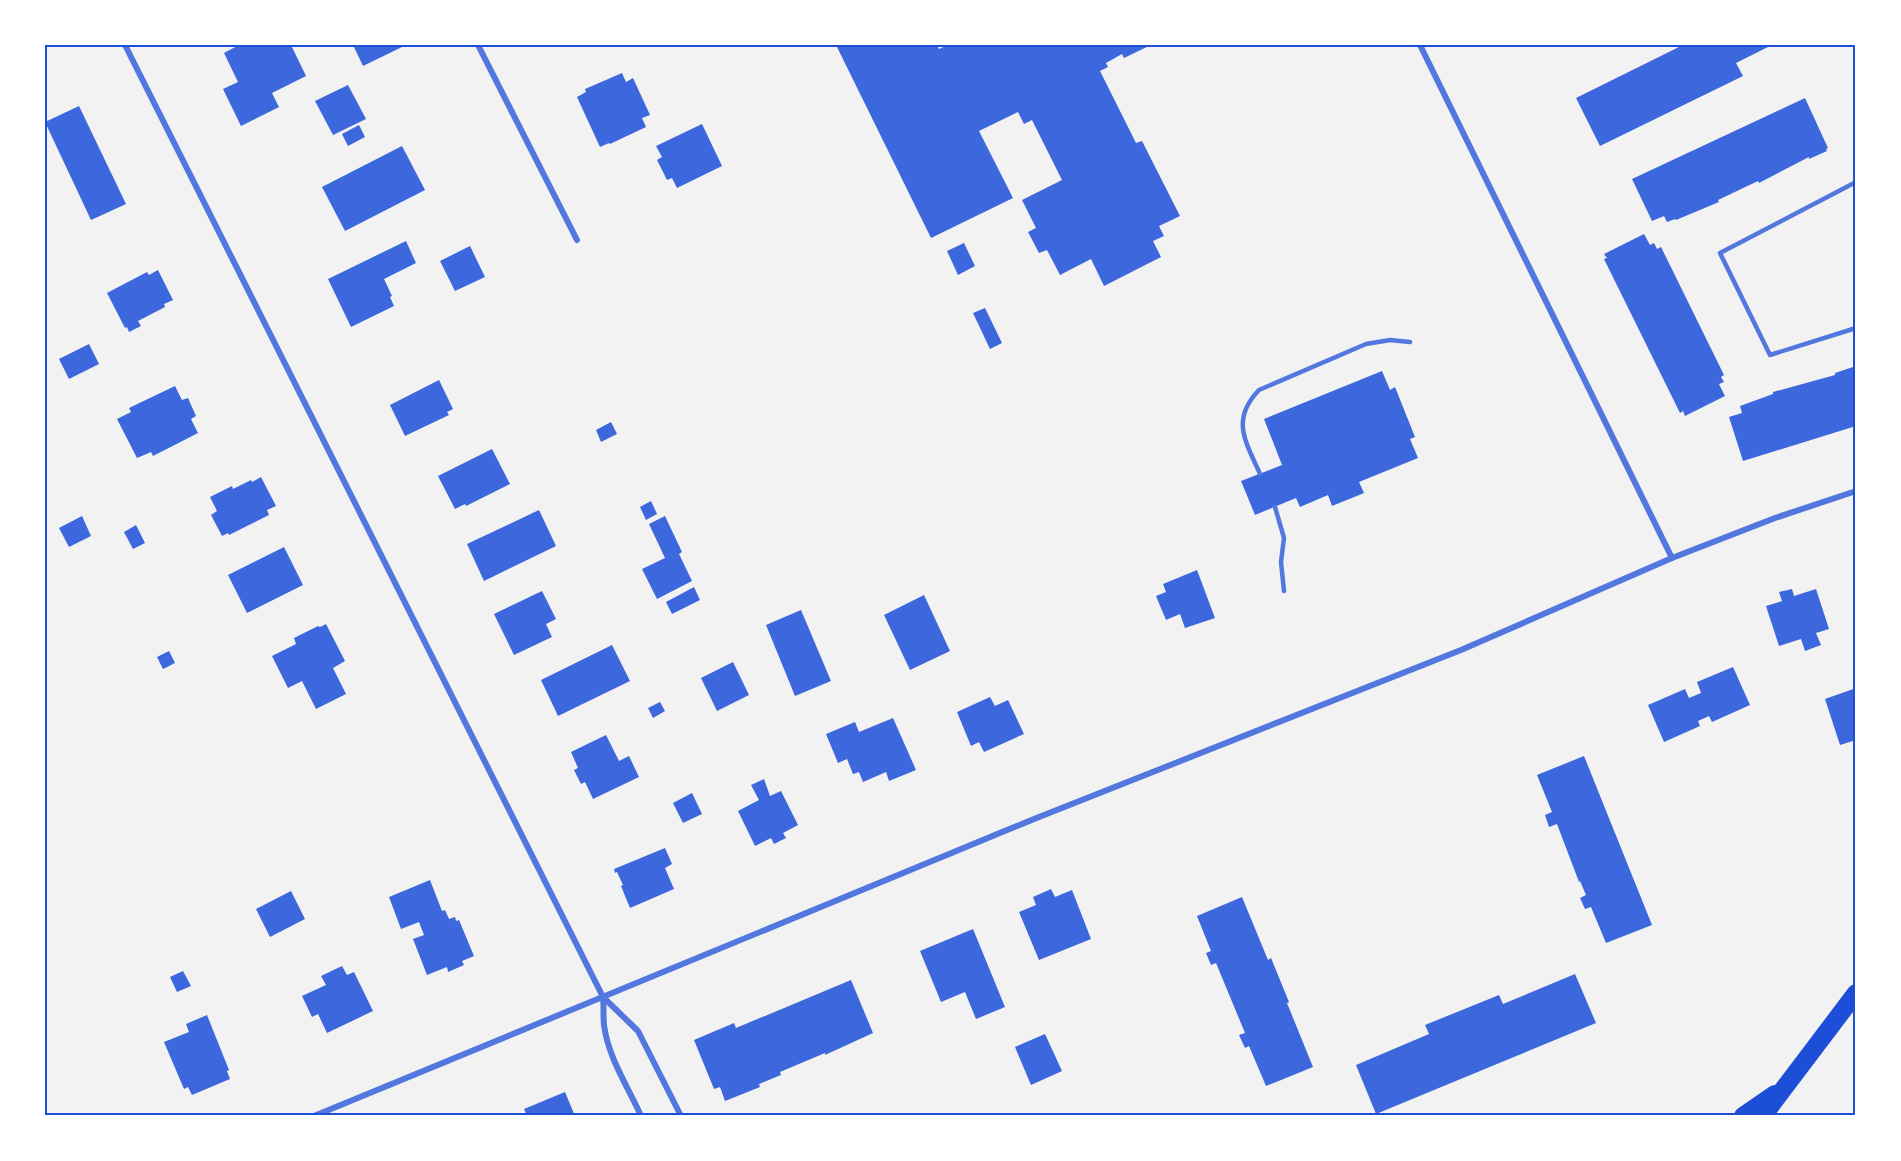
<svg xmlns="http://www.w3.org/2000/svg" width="1901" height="1161" viewBox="0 0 1901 1161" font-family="'Sofia Sans Condensed',sans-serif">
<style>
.building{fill:#3d67dc}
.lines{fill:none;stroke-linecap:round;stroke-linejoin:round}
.service{stroke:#5277de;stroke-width:4.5}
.minor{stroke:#5277de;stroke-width:6}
.motorway{stroke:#1d4ed8;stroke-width:18}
.neatline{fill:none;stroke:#1d4ed8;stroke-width:2}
</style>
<rect width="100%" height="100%" fill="#f2f2f2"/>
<g class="building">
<polygon points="239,45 291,45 306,76 272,93 279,107 241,126 223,89 238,82 224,53"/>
<polygon points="353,45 401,45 402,47 363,66"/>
<polygon points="836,45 937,45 939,49 948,45 1151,45 1124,58 1122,54 1106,63 1108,67 1100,71 1136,143 1142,141 1180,216 1159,226 1164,236 1153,241 1161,257 1104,286 1091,259 1060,275 1047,250 1039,253 1028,232 1036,228 1022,200 1062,180 1032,120 1024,124 1018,112 979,131 1013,198 931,238"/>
<polygon points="1683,45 1772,45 1736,63 1743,76 1600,146 1576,98"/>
<polygon points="622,73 626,82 633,78 650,115 642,118 646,127 610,144 609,143 600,147 577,97 586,92 585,89"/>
<polygon points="348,85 366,119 333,135 315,101"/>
<polygon points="1805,98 1828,148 1826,149 1827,151 1809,159 1809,157 1759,183 1758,181 1718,200 1719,202 1676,220 1675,219 1667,222 1664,216 1652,221 1632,179"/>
<polygon points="79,106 126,204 91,220 45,122"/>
<polygon points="702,124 722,166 677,188 672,178 667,180 657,160 662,157 656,146"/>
<polygon points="359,125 365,137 348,146 342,134"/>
<polygon points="402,146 425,190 345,231 322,187"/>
<polygon points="1644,234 1650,245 1654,243 1657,249 1661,247 1724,375 1721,377 1724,382 1719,384 1725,396 1685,416 1683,411 1680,413 1604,259 1607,258 1604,254"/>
<polygon points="406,241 416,263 384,279 392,296 390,297 394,306 351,327 328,279"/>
<polygon points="964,243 975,266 958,275 947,251"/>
<polygon points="470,246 485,277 455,291 440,261"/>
<polygon points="158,270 173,300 164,304 165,307 138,321 141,326 129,332 127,327 125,328 107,293 147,272 149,275"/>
<polygon points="985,308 1002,343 990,349 973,313"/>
<polygon points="89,344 99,364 69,379 59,359"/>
<polygon points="1853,367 1856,368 1856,426 1743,461 1729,417 1742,413 1740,406 1773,394 1773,392 1835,375 1835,373"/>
<polygon points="1382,371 1390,390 1395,387 1415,437 1410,439 1418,458 1359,482 1364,493 1332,506 1328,495 1300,507 1296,498 1255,515 1241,481 1282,465 1264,419"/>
<polygon points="439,380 453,409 447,412 449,415 405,436 390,405"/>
<polygon points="175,386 182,400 188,398 196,416 191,419 198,433 153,456 151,452 137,458 117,419 131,412 129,408"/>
<polygon points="611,422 617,434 601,442 596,430"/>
<polygon points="492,449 510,484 466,506 465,504 455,509 438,476"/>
<polygon points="261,477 276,506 267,510 269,515 229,535 228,533 222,536 211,515 217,511 210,497 232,486 233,489 251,480 252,482"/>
<polygon points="651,501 657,514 646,520 640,507"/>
<polygon points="539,510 556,546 484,581 467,544"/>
<polygon points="82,516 91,536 69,547 59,528"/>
<polygon points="665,516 682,552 679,554 692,581 657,599 642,569 665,558 649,524"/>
<polygon points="136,525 145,543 133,549 124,532"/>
<polygon points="284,547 303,585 247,613 228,575"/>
<polygon points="1197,570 1215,618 1185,628 1180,614 1166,620 1156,596 1166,592 1163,584"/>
<polygon points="694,587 700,600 672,614 666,602"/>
<polygon points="1792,589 1794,596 1816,589 1829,629 1816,633 1821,645 1805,651 1801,639 1779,646 1766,606 1782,601 1779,592"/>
<polygon points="542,591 556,619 546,624 552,637 514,655 494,614"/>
<polygon points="924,595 950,651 910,670 884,615"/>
<polygon points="801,610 831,681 795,696 766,625"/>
<polygon points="326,624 345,661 333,668 346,694 316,709 302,681 288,688 272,656 296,644 294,638 318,626 320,627"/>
<polygon points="612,645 630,681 558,716 541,680"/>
<polygon points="169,651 175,663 163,669 157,657"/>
<polygon points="733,662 749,695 717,711 701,678"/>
<polygon points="1733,667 1750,705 1712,722 1709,716 1698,721 1700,726 1664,742 1648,705 1685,689 1689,698 1701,693 1697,682"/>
<polygon points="1856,688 1856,724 1853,724 1856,740 1840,745 1825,699"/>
<polygon points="990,697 995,706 1008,700 1024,734 984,752 979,742 971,746 957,712"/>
<polygon points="660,702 665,711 653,718 648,708"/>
<polygon points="893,718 916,770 889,781 886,772 863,782 859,772 853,774 847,759 838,763 826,734 855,722 859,732"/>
<polygon points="606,735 619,761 629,756 639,777 593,799 585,782 581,784 574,770 578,768 571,752"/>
<polygon points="1584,756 1652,925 1606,943 1591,907 1585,909 1580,898 1586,895 1580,881 1579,882 1557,824 1549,827 1545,815 1552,812 1537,775"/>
<polygon points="764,779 770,796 781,791 798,825 783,833 786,838 774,844 771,838 755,846 738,811 759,800 751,785"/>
<polygon points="692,793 702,814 683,823 673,803"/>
<polygon points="665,848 672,864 665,868 674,889 630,908 621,886 623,885 617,872 615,873 614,869"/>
<polygon points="430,880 442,911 445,910 449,919 455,917 456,921 459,920 474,956 462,961 464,965 448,972 447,967 427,975 413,939 424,935 419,922 401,929 389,897"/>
<polygon points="1051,889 1055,897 1072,890 1091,939 1039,960 1019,912 1036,905 1033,897"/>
<polygon points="291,891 305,919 270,937 256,909"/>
<polygon points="1242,897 1268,960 1271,958 1289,1002 1287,1003 1313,1067 1266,1086 1249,1046 1245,1048 1239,1035 1245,1033 1216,963 1211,965 1206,953 1211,951 1197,916"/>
<polygon points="973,929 1005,1007 976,1019 965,992 941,1002 920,951"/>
<polygon points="342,966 347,975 354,972 373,1011 327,1033 318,1014 312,1017 302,996 326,985 321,976"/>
<polygon points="183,971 191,986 177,992 170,977"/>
<polygon points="1575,974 1596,1023 1376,1114 1356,1065 1429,1034 1425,1025 1499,995 1503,1004"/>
<polygon points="851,980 873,1033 825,1055 825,1053 780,1072 781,1075 759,1084 760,1087 725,1101 720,1087 714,1089 694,1040 734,1023 736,1028"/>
<polygon points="207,1015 229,1070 227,1071 230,1079 192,1095 188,1087 184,1089 164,1042 189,1032 186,1024"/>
<polygon points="1045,1034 1062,1071 1031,1085 1015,1047"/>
<polygon points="565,1092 575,1116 527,1116 524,1109"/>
</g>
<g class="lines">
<g class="service">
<polyline points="1856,182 1720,253 1770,355 1856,328"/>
<path d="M1260,474C1246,442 1230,420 1259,390L1366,344L1390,340L1410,342"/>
<polyline points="1275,507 1284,538 1281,562 1284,591"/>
</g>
<g class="minor">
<polyline points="125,45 603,997 638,1031 681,1116"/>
<polyline points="478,45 577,240"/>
<polyline points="1420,45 1672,558"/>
<path d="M603,997C604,1006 603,1016 604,1025C608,1057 628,1087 641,1116"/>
<polyline points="314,1116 1034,819 1461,650 1672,558 1775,518 1856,491"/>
</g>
<g class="motorway">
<polyline points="1743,1116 1775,1094"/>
<polyline points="1763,1116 1856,993"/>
</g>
</g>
<rect width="1901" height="1161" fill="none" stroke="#ffffff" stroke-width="93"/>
<rect x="46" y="46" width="1808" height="1068" class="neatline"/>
</svg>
